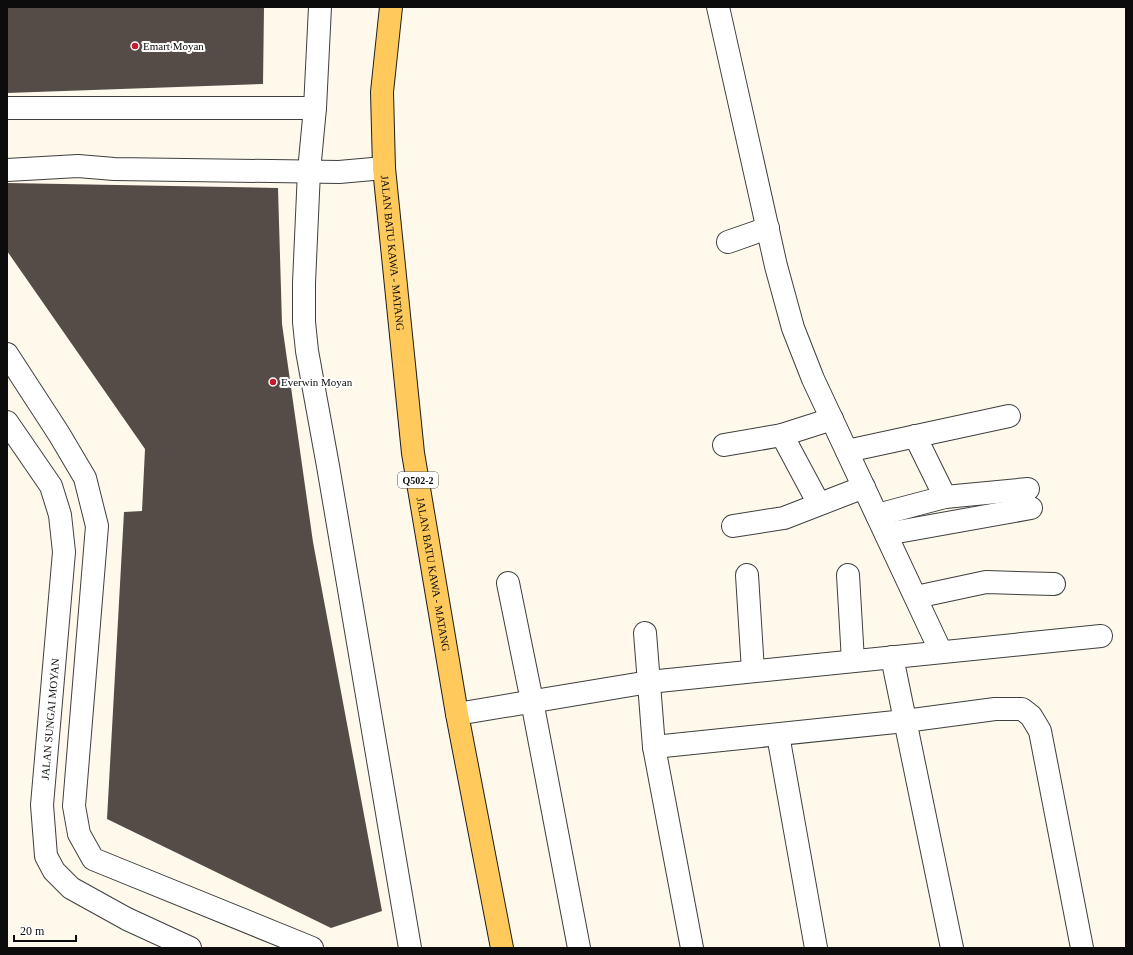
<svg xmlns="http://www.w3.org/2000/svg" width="1133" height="955" viewBox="0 0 1133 955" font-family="Georgia,serif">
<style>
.building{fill:#554c48}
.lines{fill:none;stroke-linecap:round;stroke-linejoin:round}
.minor-casing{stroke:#3f3f3f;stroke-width:24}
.major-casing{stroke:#1d1d1d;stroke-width:24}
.minor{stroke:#fff;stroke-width:22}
.major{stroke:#ffca5b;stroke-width:22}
.poi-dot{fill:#c51b31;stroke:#fff;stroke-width:1.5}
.labels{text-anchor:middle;stroke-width:4;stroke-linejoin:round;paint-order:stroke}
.shield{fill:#fff;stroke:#555;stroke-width:1}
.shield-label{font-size:10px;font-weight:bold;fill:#0c0c0c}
.poi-label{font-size:11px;fill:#0c0c0c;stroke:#fff;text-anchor:start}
.street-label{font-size:11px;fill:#0c0c0c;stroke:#fff}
</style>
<rect width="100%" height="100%" fill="#fff9eb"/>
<g class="building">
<polygon points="7,7 264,7 263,84 7,93"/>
<polygon points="7,183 278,188 282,324 313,542 382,911 331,928 107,819 124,512 142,511 145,449 7,251"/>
</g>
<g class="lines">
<g class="minor-casing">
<g id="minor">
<polyline points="718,7 776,266 793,328 813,379 941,652"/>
<polyline points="7,108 315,108 320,7"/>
<polyline points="315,108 309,171 304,283 304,322 307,351 328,466 410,948"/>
<polyline points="7,170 78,166 114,169 339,172 384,168"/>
<polyline points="728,242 768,228"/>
<polyline points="7,354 59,434 85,478 97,526 74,806 79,834 93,859 312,948"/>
<polyline points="7,422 51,486 60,515 64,552 42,805 46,856 54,871 71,888 127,919 190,948"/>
<polyline points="782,435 819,504"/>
<polyline points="915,436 945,497 1028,489"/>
<polyline points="724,445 782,435 832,419"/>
<polyline points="847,451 1009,416"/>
<polyline points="877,515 945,497"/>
<polyline points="733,526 784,518 864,487"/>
<polyline points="886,534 1031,508"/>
<polyline points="747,575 753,671"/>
<polyline points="848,575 853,661"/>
<polyline points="508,583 532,701 579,948"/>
<polyline points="916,597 986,582 1054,584"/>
<polyline points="645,633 654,747 692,948"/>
<polyline points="892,657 952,948"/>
<polyline points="457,714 649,682 1101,636"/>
<polyline points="778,735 816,948"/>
<polyline points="654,747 905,721 995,709 1022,709 1031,716 1040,731 1082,948"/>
</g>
</g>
<g class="major-casing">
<g id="major">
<path id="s1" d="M391,7L382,92L384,168L413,453L457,714L502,948"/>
</g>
</g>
<use href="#minor" class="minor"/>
<use href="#major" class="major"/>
</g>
<g class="poi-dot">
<circle cx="135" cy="46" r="4"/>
<circle cx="273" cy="382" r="4"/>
</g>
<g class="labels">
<rect class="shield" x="398" y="472" width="40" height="16" rx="3"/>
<g class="shield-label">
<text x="418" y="484">Q502-2</text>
</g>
<g class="poi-label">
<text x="143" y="50">Emart Moyan</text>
<text x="281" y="386">Everwin Moyan</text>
</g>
<g class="street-label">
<text dy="4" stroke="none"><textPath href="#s1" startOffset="247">JALAN BATU KAWA - MATANG</textPath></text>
<text dy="4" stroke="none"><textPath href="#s1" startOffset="571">JALAN BATU KAWA - MATANG</textPath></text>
<text transform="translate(50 719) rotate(-85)" y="4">JALAN SUNGAI MOYAN</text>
</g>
</g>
<rect width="1133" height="955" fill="none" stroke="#0c0c0c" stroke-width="16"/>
<path d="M14 935v6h62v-6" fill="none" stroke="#0c0c0c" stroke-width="2"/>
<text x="20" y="935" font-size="12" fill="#0c0c0c" stroke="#ffffff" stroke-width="3" paint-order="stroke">20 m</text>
</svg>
